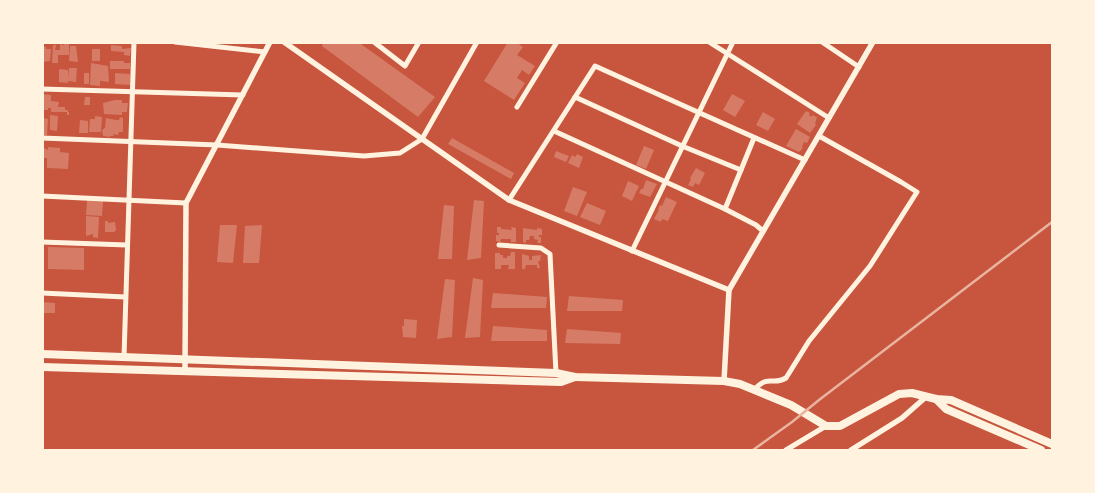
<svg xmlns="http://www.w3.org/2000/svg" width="1095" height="493" viewBox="0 0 1095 493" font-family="Raleway,sans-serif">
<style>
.building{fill:#d67c66}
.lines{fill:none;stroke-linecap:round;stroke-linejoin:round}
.minor{stroke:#fff3e0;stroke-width:5}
.tertiary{stroke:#fff3e0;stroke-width:5.5}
.primary{stroke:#fff3e0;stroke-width:8}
.rail{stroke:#e9b49f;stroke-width:2.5}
</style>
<rect width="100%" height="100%" fill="#c8553d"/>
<g class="building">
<polygon points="324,42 358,42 435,97 418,117 322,46"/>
<polygon points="508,42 516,42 523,47 517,55 535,66 529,75 522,70 517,78 525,83 514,100 484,81"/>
<polygon points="64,43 69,43 69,55 58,55 58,63 52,63 53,45 56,45 55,50 60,50 60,44 64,45"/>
<polygon points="111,45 122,46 122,49 131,48 130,56 124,55 124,52 111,51"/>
<polygon points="42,46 46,47 46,49 51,49 50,61 43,62"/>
<polygon points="70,46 76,46 78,62 69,61"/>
<rect x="92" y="49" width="8" height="12"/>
<polygon points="110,61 124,61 124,63 130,63 130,69 110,69"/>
<polygon points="91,63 108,66 109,82 100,81 100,86 90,85"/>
<polygon points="69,68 77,68 76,82 68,81 68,83 59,82 59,69 68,70 68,79"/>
<rect x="84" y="73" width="5" height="11"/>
<polygon points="115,73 130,74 130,85 115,84"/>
<polygon points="42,94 51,95 51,101 59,102 58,107 65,107 65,110 68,110 68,112 69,112 69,115 67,115 67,112 51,112 51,108 48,108 48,110 42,110"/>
<polygon points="732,94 745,101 735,117 723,110"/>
<polygon points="85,97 90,97 90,105 84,105"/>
<polygon points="115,100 122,100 122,103 128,103 127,112 122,112 122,115 104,114 103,103"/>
<polygon points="806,111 810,113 809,115 812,117 812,115 817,117 815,124 816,125 810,133 797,124"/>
<polygon points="763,112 775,119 768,131 756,125"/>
<polygon points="50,115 58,116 57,131 50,130"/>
<polygon points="95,116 102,117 101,132 89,132 90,119 95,119"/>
<polygon points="120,117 123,118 123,132 119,132 118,135 113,134 114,136 110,136 110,137 103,136 102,130 105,128 106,118 116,120 119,120"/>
<polygon points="42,118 48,119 47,135 42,135"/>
<polygon points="80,120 88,121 88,133 79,133"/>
<polygon points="796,129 810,137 807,143 804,142 802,147 803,148 799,152 786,146"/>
<polygon points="452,138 514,173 511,179 448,144"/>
<polygon points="644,146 654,150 646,169 636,165"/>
<polygon points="42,147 48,150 48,147 60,148 60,152 69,153 68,169 47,168 47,158 42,158"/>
<polygon points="556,151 569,156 566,162 554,157"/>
<polygon points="577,154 583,157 579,168 568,163 572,155 575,157"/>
<polygon points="696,168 705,173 699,185 695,183 693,187 688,185 691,179 690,178"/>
<polygon points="646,180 657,184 650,197 639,193 641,189 643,189"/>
<polygon points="628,181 639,186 632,201 622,196"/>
<polygon points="573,187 587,192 577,216 564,211"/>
<polygon points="666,197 677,202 668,221 662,219 661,222 654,219 659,210 658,210 660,205 662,206"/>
<polygon points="87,200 103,201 102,216 86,215"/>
<polygon points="474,200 484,201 481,258 467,260"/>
<polygon points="587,203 606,211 600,225 580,217"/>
<polygon points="444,205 454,206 452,259 438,259"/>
<polygon points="86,216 99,217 98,238 93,237 93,234 86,236"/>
<polygon points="105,221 108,221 108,223 115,222 116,230 114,232 105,232"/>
<polygon points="220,225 237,225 233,263 217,262"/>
<polygon points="262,225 259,263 243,263 245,226"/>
<polygon points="497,227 501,227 501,229 512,230 511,227 516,228 516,242 511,242 511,239 501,239 500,242 496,241 496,235 499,235 499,233 497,233"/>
<polygon points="523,228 537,230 537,228 542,229 542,235 539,235 539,237 541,237 541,243 537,243 538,240 534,239 534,236 530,236 529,240 526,240 526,243 523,242"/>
<polygon points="48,247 84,248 84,270 48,269"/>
<polygon points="511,252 515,252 515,269 508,269 509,265 501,265 501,269 495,269 495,253 500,253 500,255 503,255 503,258 507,258 507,256 510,256"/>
<polygon points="522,254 529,256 529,260 532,260 532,256 541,255 540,261 538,261 540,268 537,268 537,265 526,265 525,269 522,269"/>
<polygon points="473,278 483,280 480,337 465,338"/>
<polygon points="445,279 455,280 452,337 437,339"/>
<polygon points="493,293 547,297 546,308 491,308"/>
<polygon points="569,296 623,300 622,311 567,311"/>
<polygon points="42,302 55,303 55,313 42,313"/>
<polygon points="404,319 417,320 416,338 403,337 402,326 404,326"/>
<polygon points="493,326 547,330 547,341 491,341"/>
<polygon points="567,329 621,333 620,344 565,343"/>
</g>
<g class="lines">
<g class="minor">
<polyline points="175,42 265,52"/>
<polyline points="374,42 405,66 419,42"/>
<polyline points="709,42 829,118"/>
<polyline points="822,42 859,67"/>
<polyline points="42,89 243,95"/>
<polyline points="575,97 682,146 741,170"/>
<polyline points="517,107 557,42"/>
<polyline points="554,131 725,209 754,138"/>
<polyline points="42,138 217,145 364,156 400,153 422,139 477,42"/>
<polyline points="42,196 186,203"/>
<polyline points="509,200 595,66 805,160"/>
<polyline points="725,209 756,225 763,231"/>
<polyline points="42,242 127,245"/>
<polyline points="499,245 541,248 550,254 556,373"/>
<polyline points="632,251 733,42"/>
<polyline points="42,293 125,297"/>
<polyline points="124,357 134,42"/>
<path d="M755,389C769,374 773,386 786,378L809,341L870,266L917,192L901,182L819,136"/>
<polyline points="786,450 826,426"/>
</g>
<g class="tertiary">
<polyline points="284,42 509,200 729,290"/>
<polyline points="185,371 186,203 270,42"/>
<polyline points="724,381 729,290 873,42"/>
<polyline points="851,450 902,418 927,396"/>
</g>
<g class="primary">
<polyline points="42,354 556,373 575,377 724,381 740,384 791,405 826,426 840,426 899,394 912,393 936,399 951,400 1052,444"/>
<polyline points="42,367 561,382 575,377"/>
<polyline points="936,399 946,409 1041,450"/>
</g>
<polyline class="rail" points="753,450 792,422 819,400 1052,222"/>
</g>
<rect width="1095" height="493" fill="none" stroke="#fff3e0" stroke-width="88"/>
</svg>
